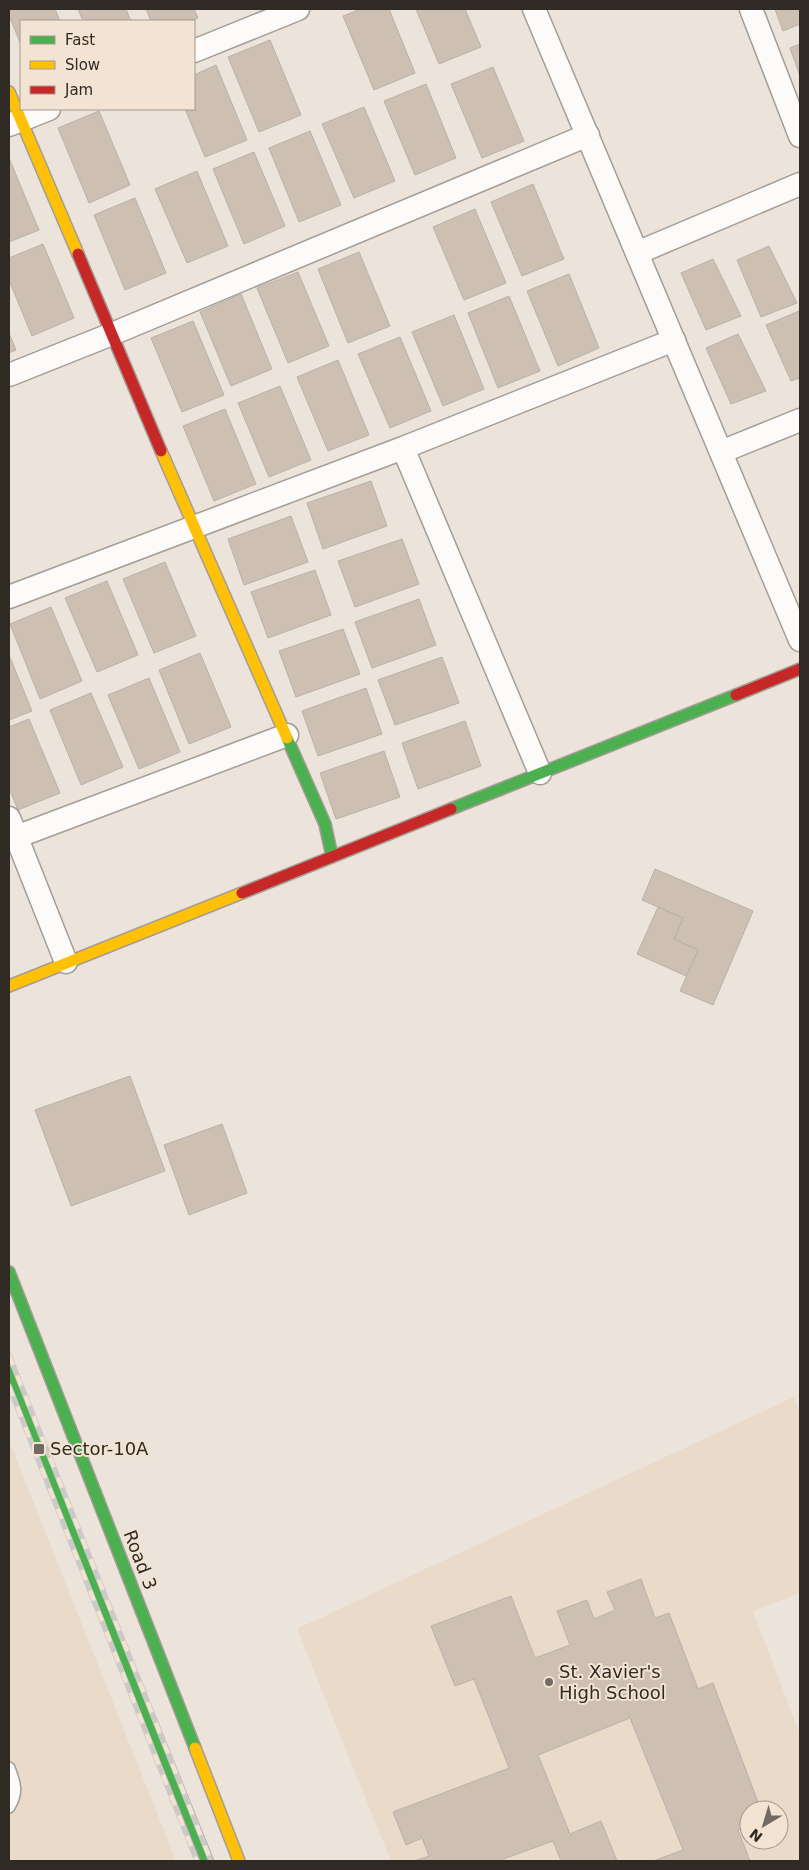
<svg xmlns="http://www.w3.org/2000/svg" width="809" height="1870" viewBox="0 0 809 1870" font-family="'DejaVu Sans',sans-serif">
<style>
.built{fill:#e9daca;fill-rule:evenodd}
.building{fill:#cdc0b2;stroke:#b8b2ab}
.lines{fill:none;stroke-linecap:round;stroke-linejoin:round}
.lane-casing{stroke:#a39d96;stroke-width:14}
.street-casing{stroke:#a39d96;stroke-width:25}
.fast-casing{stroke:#a39d96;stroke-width:14}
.slow-casing{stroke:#a39d96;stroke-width:14}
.jam-casing{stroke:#a39d96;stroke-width:14}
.lane{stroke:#fcfbf9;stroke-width:11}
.street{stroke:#fcfbf9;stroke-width:22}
.fast{stroke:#4caf50;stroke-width:11}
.slow{stroke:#ffc107;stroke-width:11}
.jam{stroke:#c62828;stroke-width:11}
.rail-casing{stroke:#cccac7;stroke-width:5.5}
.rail{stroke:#f3e3d3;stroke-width:4;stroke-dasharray:11;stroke-linecap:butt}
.poi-dot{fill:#726b64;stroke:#f3e3d3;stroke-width:2}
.labels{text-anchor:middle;stroke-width:4;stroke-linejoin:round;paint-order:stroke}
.poi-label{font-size:18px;fill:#302a24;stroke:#f3e3d3;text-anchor:start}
.street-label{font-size:18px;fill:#302a24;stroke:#f3e3d3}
</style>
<rect width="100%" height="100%" fill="#ece3da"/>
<g class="built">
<path d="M794,1397L800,1412V1593L753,1611L800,1735V1861H391L297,1629ZM749,1810H779V1840H749Z"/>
<polygon points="9,1441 176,1861 9,1861"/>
</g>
<g class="building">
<polygon points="9,9 55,9 60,21 21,21 21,45 9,15"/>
<polygon points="78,9 126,9 131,21 83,21"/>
<polygon points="146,9 194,9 198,18 190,21 151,21"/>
<polygon points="361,9 389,9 415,73 374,90 343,16"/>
<polygon points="416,9 465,9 481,47 439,64"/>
<polygon points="775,9 800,9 800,24 783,31"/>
<polygon points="270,40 301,115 259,132 228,57"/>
<polygon points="800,44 800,76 790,48"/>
<polygon points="216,65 247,140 205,157 185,109 194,109 194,75"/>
<polygon points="493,67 524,141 482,158 451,84"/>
<polygon points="426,84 456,158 415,175 384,101"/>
<polygon points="364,107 395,181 354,198 322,124"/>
<polygon points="99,111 130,185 89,203 58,128"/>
<polygon points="310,131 341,205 299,222 269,148"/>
<polygon points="254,152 285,226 244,244 213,169"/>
<polygon points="9,158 39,230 9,242"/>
<polygon points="197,171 228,246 187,263 155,189"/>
<polygon points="533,184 564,259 522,276 491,202"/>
<polygon points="135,198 166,273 125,290 94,215"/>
<polygon points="475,209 506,283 464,300 433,227"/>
<polygon points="43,244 74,318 32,336 9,280 9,258"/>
<polygon points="769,246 797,303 761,317 737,260"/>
<polygon points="359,252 390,326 348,343 318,269"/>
<polygon points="713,259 741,316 706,330 681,273"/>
<polygon points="298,272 329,346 288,363 257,288"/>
<polygon points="569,274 599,348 558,366 527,291"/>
<polygon points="241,294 272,369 231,386 200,312"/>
<polygon points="509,296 540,371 498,388 468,313"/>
<polygon points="799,311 800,314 800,378 791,381 766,325"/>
<polygon points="454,315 484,389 443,406 412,332"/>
<polygon points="193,321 224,395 182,412 151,338"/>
<polygon points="9,333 16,350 9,353"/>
<polygon points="738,334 766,391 731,404 706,348"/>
<polygon points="400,337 431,411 390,428 358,354"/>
<polygon points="338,360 369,435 328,451 297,377"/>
<polygon points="280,386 311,460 269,477 238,403"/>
<polygon points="225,409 256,484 214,501 183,426"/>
<polygon points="371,481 387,526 323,549 307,503"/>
<polygon points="291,516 308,562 244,585 228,539"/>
<polygon points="402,539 419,584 355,607 338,561"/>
<polygon points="165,562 196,636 154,653 123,579"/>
<polygon points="315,570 331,615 268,638 251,592"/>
<polygon points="107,581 138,655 97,672 65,598"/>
<polygon points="419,599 436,645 372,668 355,622"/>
<polygon points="51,607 82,681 40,699 10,624"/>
<polygon points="343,629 360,674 296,697 279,651"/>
<polygon points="200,653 231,727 189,744 159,670"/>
<polygon points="9,655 32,711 9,720"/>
<polygon points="442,657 459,703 395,725 378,680"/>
<polygon points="149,678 180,752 139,769 108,695"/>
<polygon points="366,688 382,734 318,756 302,711"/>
<polygon points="91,693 123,767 81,785 50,710"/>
<polygon points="29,719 60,793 18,810 9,788 9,727"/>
<polygon points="465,721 481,766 418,789 402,743"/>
<polygon points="384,751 400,797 336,819 320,773"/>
<polygon points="655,869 753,911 713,1005 680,991 698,950 674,939 683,918 642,900"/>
<polygon points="658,907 683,918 674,939 698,950 686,976 637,954"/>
<polygon points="130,1076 165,1171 71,1206 35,1110"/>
<polygon points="222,1124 247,1193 189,1215 164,1145"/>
<polygon points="641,1579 655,1618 669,1613 698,1689 713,1683 761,1810 749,1810 749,1826 738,1830 750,1861 653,1861 683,1850 630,1718 538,1755 570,1834 601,1821 617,1861 561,1861 553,1841 498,1861 414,1861 429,1856 422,1838 406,1845 393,1812 509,1768 474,1679 455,1686 431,1626 511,1596 535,1658 570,1645 557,1611 587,1600 594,1619 615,1610 607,1592"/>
</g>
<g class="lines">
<g class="lane-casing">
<path id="lane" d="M9,1768C15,1784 18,1792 9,1807"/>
</g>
<g class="street-casing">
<g id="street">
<polyline points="534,9 800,640"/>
<polyline points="751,9 800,136"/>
<polyline points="194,51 298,9"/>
<polyline points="9,125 49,109"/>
<polyline points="637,253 800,184"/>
<polyline points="9,375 112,334 588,135"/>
<polyline points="403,448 674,340"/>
<polyline points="721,452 800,420"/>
<polyline points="9,597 403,448 540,773"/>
<polyline points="9,818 66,962"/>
<polyline points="16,837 287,735"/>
</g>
</g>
<g class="fast-casing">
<g id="fast">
<polyline points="287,738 325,824 332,856"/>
<polyline points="451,809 736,695"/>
<polyline points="9,1272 195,1748"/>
<polyline points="9,1372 207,1861"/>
</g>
</g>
<g class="slow-casing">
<g id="slow">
<polyline points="9,92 78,254"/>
<polyline points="161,451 287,738"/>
<polyline points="9,986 242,893"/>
<polyline points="195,1748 239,1861"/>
</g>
</g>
<g class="jam-casing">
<g id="jam">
<polyline points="78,254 161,451"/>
<polyline points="736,695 800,669"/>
<polyline points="242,893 451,809"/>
</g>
</g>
<use href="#lane" class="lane"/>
<use href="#street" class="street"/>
<use href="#fast" class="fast"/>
<use href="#slow" class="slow"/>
<use href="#jam" class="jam"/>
<g class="rail-casing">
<g id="rail">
<polyline points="9,1355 211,1861"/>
<polyline points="9,1386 197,1861"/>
</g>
</g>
<use href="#rail" class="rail"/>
</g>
<g class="poi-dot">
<rect x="33" y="1443" width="12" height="12" rx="2.5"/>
<circle cx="549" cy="1682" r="5"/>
</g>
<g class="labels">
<g class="poi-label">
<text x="50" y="1455">Sector-10A</text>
<text x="559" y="1678">St. Xavier's<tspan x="559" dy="21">High School</tspan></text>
</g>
<g class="street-label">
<text transform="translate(140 1560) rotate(69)" y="6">Road 3</text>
</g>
</g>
<rect width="809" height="1870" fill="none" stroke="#302a24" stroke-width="20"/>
<rect x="20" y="20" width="175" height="90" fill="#f3e3d3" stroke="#a5998d"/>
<rect x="30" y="36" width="25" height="8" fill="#4caf50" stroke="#a5998d"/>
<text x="65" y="45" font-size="15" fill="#302a24">Fast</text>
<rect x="30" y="61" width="25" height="8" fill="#ffc107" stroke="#a5998d"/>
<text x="65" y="70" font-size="15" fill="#302a24">Slow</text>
<rect x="30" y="86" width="25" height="8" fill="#c62828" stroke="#a5998d"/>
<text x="65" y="95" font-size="15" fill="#302a24">Jam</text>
<g transform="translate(764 1825) rotate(218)"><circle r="24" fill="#f3e3d3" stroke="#a5998d"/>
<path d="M0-4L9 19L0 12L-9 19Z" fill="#726b64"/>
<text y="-8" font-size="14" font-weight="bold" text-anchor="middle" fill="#302a24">N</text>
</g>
</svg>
